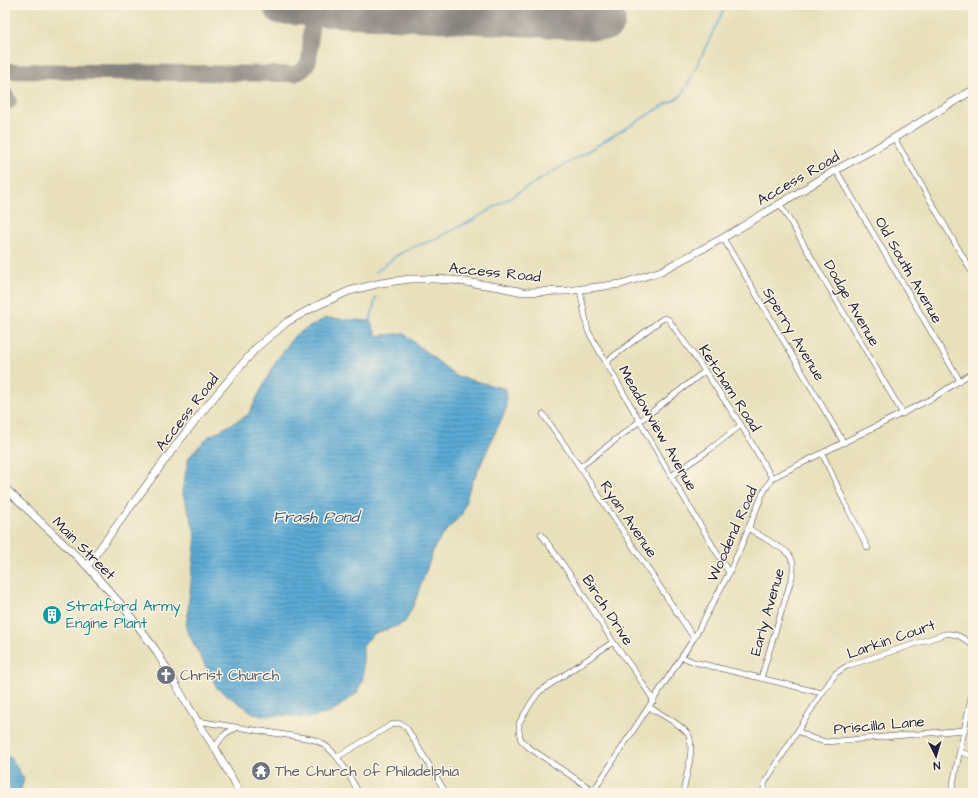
<svg xmlns="http://www.w3.org/2000/svg" width="978" height="798" viewBox="0 0 978 798" font-family="'Architects Daughter',sans-serif">
<style>
.water{fill:url(#water-rules);stroke:#3e6688}
.lines{fill:none;stroke-linecap:round;stroke-linejoin:round}
.stream{stroke:#5baad4;stroke-width:1.5}
.taxiway{stroke:#85817b;stroke-width:16}
.runway{stroke:#85817b;stroke-width:39}
.minor-casing{stroke:#403e4e;stroke-width:6}
.secondary-casing{stroke:#403e4e;stroke-width:8}
.minor{stroke:#fff;stroke-width:5}
.secondary{stroke:#fff;stroke-width:7}
.labels{text-anchor:middle;stroke-width:3;stroke-linejoin:round;paint-order:stroke}
.street-label{font-size:15px;fill:#22223b;stroke:#fcf5e5}
.culture-label{font-size:15px;fill:#0d838f;stroke:#fcf5e5;text-anchor:start}
.worship-label{font-size:15px;fill:#5b616d;stroke:#fcf5e5;text-anchor:start}
.water-label{font-size:16px;font-style:italic;fill:#395878;stroke:#fcf5e5}
</style>
<defs>
<pattern id="water-rules" width="6" height="5" patternUnits="userSpaceOnUse"><rect width="6" height="5" fill="#5baad4"/><path d="M0 2.5h6" fill="none" stroke="#4b8aad"/></pattern>
</defs>
<rect width="100%" height="100%" fill="#fcf5e5"/>
<filter id="ink" filterUnits="userSpaceOnUse"><feTurbulence type="fractalNoise" baseFrequency=".025" numOctaves="2"/><feDisplacementMap in="SourceGraphic" scale="8" xChannelSelector="R" yChannelSelector="G"/><feConvolveMatrix kernelMatrix="1 2 1 2 8 2 1 2 1" color-interpolation-filters="sRGB"/></filter>
<filter id="wash" filterUnits="userSpaceOnUse"><feTurbulence type="fractalNoise" baseFrequency=".012" numOctaves="4" result="noise"/><feDisplacementMap in="SourceGraphic" scale="16" xChannelSelector="R" yChannelSelector="G"/><feGaussianBlur stdDeviation="0.9" result="paint"/><feColorMatrix in="noise" values="0 0 0 0 0 0 0 0 0 0 0 0 0 0 0 0 0 1.4 0 .05"/><feComposite in="paint" operator="in"/></filter>
<g filter="url(#wash)">
<rect width="100%" height="100%" fill="#e8e0bb"/>
<g class="water">
<polygon points="326,318 370,321 377,336 403,333 456,376 506,389 506,409 469,490 462,514 446,531 435,546 414,604 405,622 397,626 373,634 363,645 363,678 357,693 330,713 307,718 286,715 261,716 252,712 217,688 186,629 196,535 182,491 189,457 208,437 248,415 275,363 295,335"/>
<polygon points="10,757 24,779 20,793 5,793 5,758"/>
</g>
<g class="lines">
<g class="stream">
<polyline points="376,272 396,256 411,248 431,241 471,221 666,104 680,97 687,86 726,5"/>
<polyline points="370,321 376,297"/>
</g>
<g class="taxiway">
<polyline points="385,5 396,11"/>
<path d="M294,6C305,11 308,13 311,25"/>
<polyline points="349,8 357,5"/>
<path d="M5,71L294,74C324,66 299,26 320,12C323,10 328,9 331,7"/>
<polyline points="5,95 9,101"/>
</g>
<polyline class="runway" points="282,5 606,21"/>
</g>
</g>
<g filter="url(#ink)">
<g class="lines">
<g class="minor-casing">
<g id="minor">
<polyline points="894,138 973,274"/>
<polyline points="836,170 960,381"/>
<polyline points="780,204 903,414"/>
<polyline points="723,238 844,443"/>
<polyline points="580,290 588,331 671,476 729,573"/>
<polyline points="606,362 662,319 665,318 668,319 705,371 741,425 772,478"/>
<polyline points="543,414 580,467 694,638"/>
<polyline points="822,453 849,511 868,548"/>
<polyline points="580,467 705,371"/>
<polyline points="671,476 709,450 741,425"/>
<path d="M748,528L787,552C794,560 794,567 792,577L761,678"/>
<polyline points="541,534 576,583 613,642 636,673 654,701"/>
<polyline points="682,657 694,662 822,693"/>
<path d="M649,707C660,714 681,724 688,734C696,746 685,779 683,793"/>
<path d="M197,721L312,739C336,746 347,773 359,793"/>
<polyline points="798,731 811,738 826,742 964,730"/>
<path d="M215,748C221,737 225,732 237,728"/>
<polyline points="960,752 973,756"/>
<path d="M337,757L391,725C397,722 401,723 406,727L446,793"/>
<polyline points="594,791 528,747 521,740 520,736 519,731 519,723 531,703 539,692 613,642"/>
<polyline points="592,793 694,638 729,573 739,551 763,493 772,478 933,398 973,372"/>
<path d="M763,793L765,782L822,693L836,673L847,666L945,634C956,632 965,639 973,646"/>
<polyline points="951,793 973,688"/>
</g>
</g>
<g class="secondary-casing">
<g id="secondary">
<polyline points="5,488 87,566 125,609 155,649 197,721 215,748 240,793"/>
<polyline points="87,566 179,441 210,402 256,348 287,322 312,308 349,291 381,283 410,279 433,279 452,280 499,287 523,292 567,291 621,284 661,271 723,238 836,170 894,138 973,90"/>
</g>
</g>
<use href="#minor" class="minor"/>
<use href="#secondary" class="secondary"/>
</g>
</g>
<defs>
<g id="building-disc" transform="scale(1)"><circle r="9.5" fill="#0f9aa8" stroke="#fcf5e5"/><path d="M-4-6H4V6H1V3H-1V6H-4ZM-2.5-4.3h1.7v1.8h-1.7ZM.8-4.3h1.7v1.8H.8ZM-2.5-1h1.7V.8h-1.7ZM.8-1h1.7V.8H.8Z" fill="#fff"/></g>
<g id="church-disc" transform="scale(1)"><circle r="9.5" fill="#6b7280" stroke="#fcf5e5"/><path d="M-1.2-6h2.4v3.5h3.3v2.4h-3.3V6h-2.4V-.1h-3.3v-2.4h3.3Z" fill="#fff"/></g>
<g id="temple-disc" transform="scale(1)"><circle r="9.5" fill="#6b7280" stroke="#fcf5e5"/><path d="M0-6L5-2H3V0L6.5 2.5H4V6H1.5V3h-3V6H-4V2.5H-6.5L-3 0V-2H-5Z" fill="#fff"/></g>
</defs>
<g fill-rule="evenodd">
<use href="#building-disc" x="52" y="615"/>
<use href="#church-disc" x="166" y="675"/>
<use href="#temple-disc" x="261" y="771"/>
</g>
<g class="labels">
<g class="street-label">
<text transform="translate(798 178) rotate(-30)" y="5">Access Road</text>
<text transform="translate(909 270) rotate(60)" y="5">Old South Avenue</text>
<text transform="translate(495 272) rotate(6)" y="5">Access Road</text>
<text transform="translate(852 303) rotate(60)" y="5">Dodge Avenue</text>
<text transform="translate(794 334) rotate(59)" y="5">Sperry Avenue</text>
<text transform="translate(730 388) rotate(57)" y="5">Ketcham Road</text>
<text transform="translate(187 412) rotate(-52)" y="5">Access Road</text>
<text transform="translate(658 428) rotate(60)" y="5">Meadowview Avenue</text>
<text transform="translate(629 519) rotate(56)" y="5">Ryan Avenue</text>
<text transform="translate(732 534) rotate(-66)" y="5">Woodend Road</text>
<text transform="translate(84 548) rotate(45)" y="5">Main Street</text>
<text transform="translate(608 610) rotate(57)" y="5">Birch Drive</text>
<text transform="translate(767 612) rotate(-74)" y="5">Early Avenue</text>
<text transform="translate(891 639) rotate(-19)" y="5">Larkin Court</text>
<text transform="translate(879 725) rotate(-5)" y="5">Priscilla Lane</text>
</g>
<g class="culture-label">
<text x="66" y="611">Stratford Army<tspan x="66" dy="17">Engine Plant</tspan></text>
</g>
<g class="worship-label">
<text x="180" y="680">Christ Church</text>
<text x="275" y="776">The Church of Philadelphia</text>
</g>
<g class="water-label">
<text x="316" y="522">Frash Pond</text>
</g>
</g>
<rect width="978" height="798" fill="none" stroke="#fcf5e5" stroke-width="20"/>
<g transform="translate(936 756) rotate(175)" stroke="#fcf5e5" stroke-width="3" paint-order="stroke">
<path d="M0-3L7 15L0 10L-7 15Z" fill="#22223b"/>
<text y="-6" font-size="11" font-weight="bold" text-anchor="middle" fill="#22223b">N</text>
</g>
</svg>
